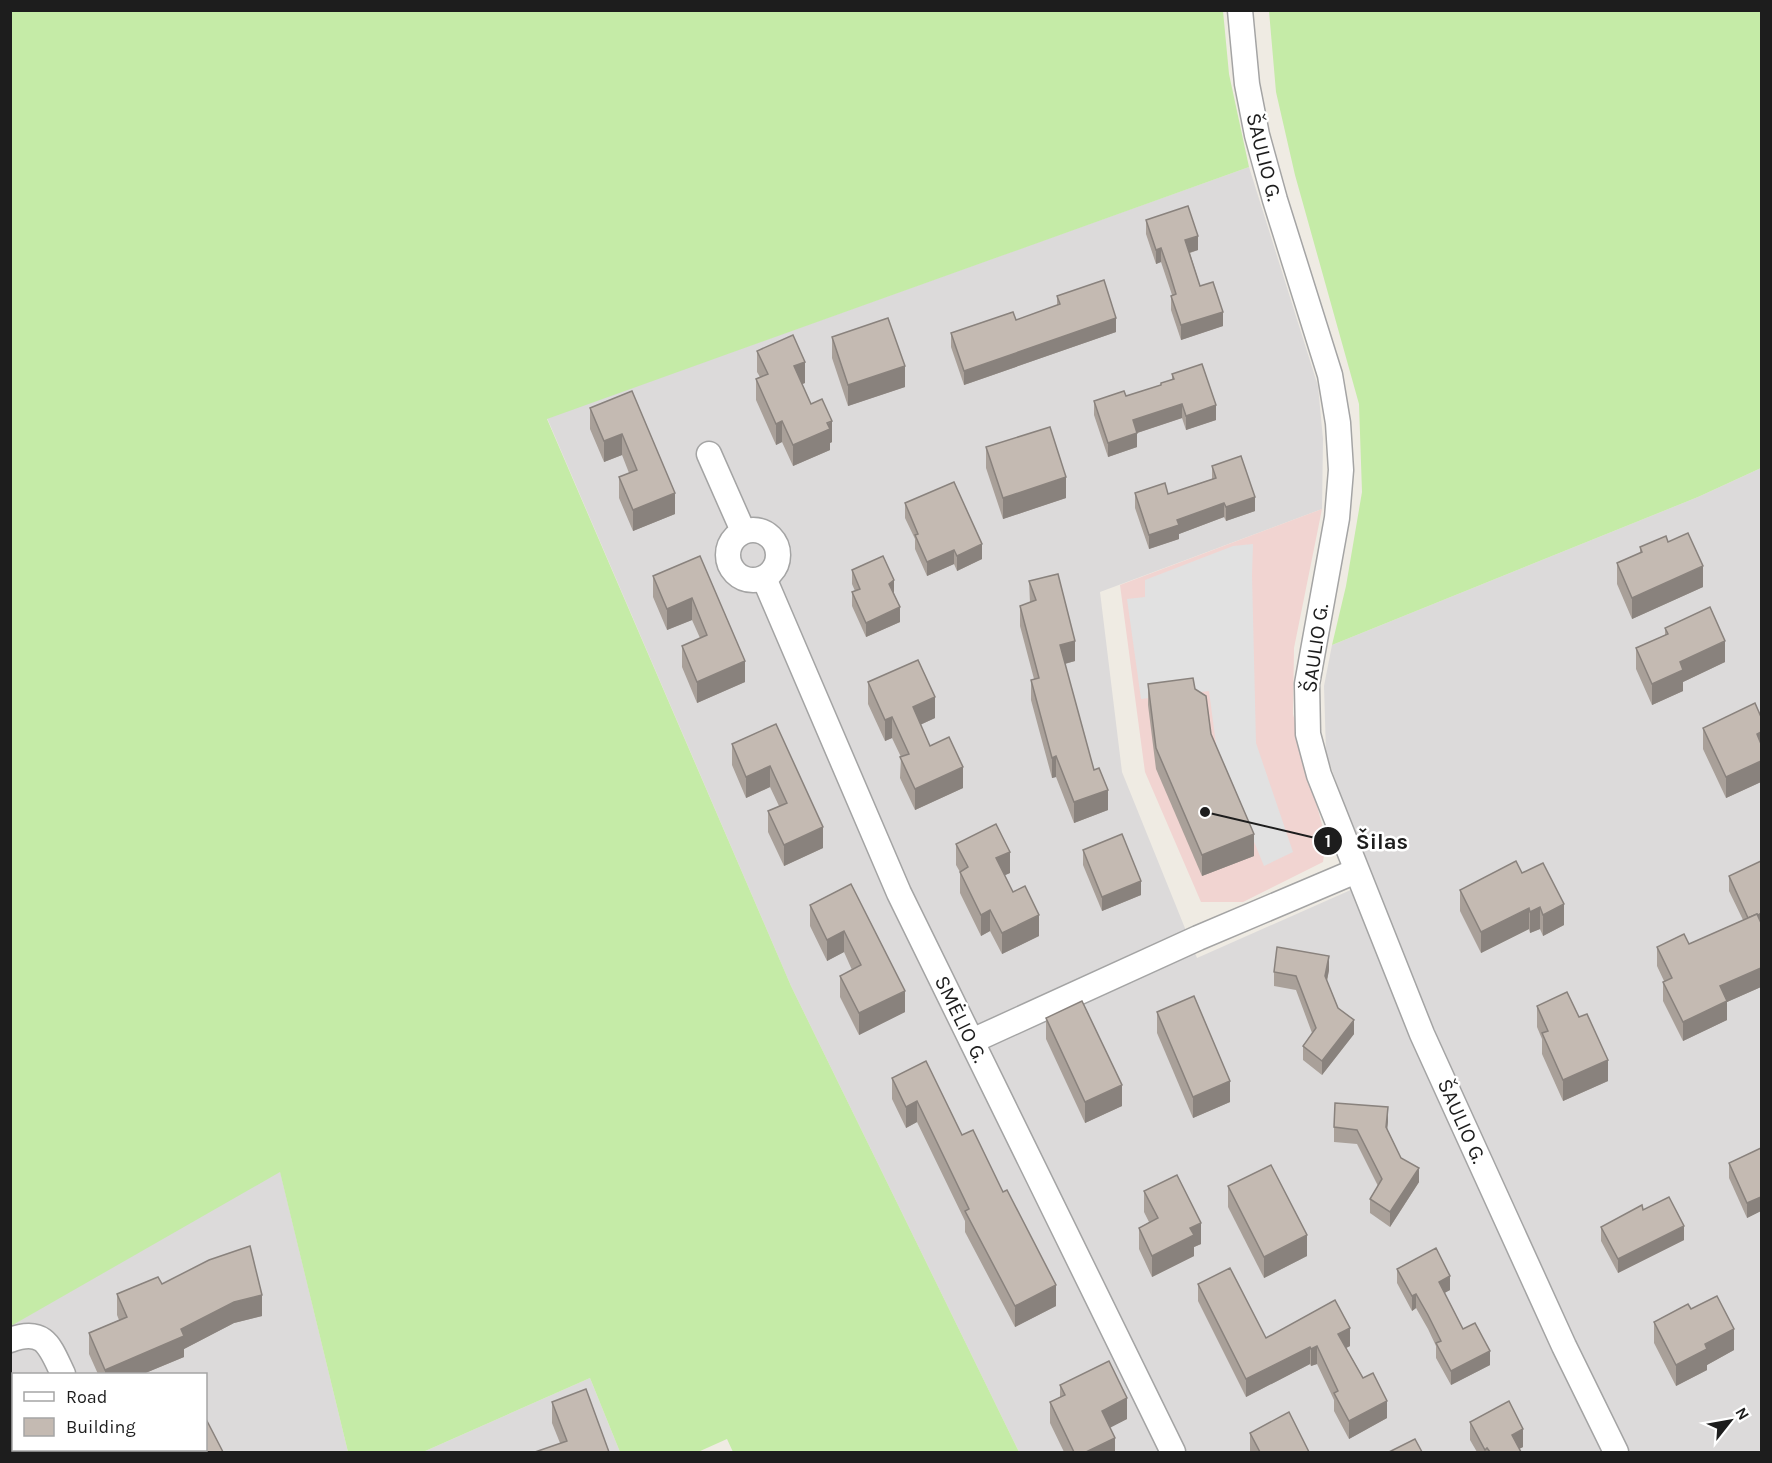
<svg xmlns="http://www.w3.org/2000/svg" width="1772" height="1463" viewBox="0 0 1772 1463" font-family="Karla,sans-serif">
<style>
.residential{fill:#dcdada;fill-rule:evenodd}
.commercial{fill:#f1d4d1}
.grass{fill:#c5eba7}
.parking{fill:#e1e1e1}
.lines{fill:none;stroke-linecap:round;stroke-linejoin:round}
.minor-casing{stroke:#a4a4a4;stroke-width:27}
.minor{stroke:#fff;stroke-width:24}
.wall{fill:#a9a099}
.shaded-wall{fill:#89827d}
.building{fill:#c4bab2;stroke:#89827d;stroke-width:1.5}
.labels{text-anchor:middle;stroke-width:5;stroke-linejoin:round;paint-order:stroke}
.street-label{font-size:21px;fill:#1d1d1d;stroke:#fff}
.leader{fill:none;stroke:#1d1d1d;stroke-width:2}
.callout-dot{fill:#1d1d1d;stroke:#fff;stroke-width:2}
.mark-label{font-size:18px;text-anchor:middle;font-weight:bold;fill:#fff}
.callout-label{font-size:22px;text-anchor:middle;font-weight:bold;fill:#1d1d1d;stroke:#fff;stroke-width:5;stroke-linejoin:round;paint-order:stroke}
</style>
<rect width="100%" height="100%" fill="#efebe3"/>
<g class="residential">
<polygon points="1249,167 1318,386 1323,439 1322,509 1100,592 1122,772 1197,958 1371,881 1326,753 1324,686 1332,645 1698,497 1761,468 1761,1452 1019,1452 791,986 547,418"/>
<path d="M280,1171L348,1452H11L10,1326ZM14,1374H206V1450H14Z"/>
<polygon points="590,1378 620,1452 423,1452"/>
</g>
<polygon class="commercial" points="1322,509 1294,648 1293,714 1326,840 1323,862 1243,902 1201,902 1145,772 1120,585"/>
<g class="grass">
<polygon points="11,10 1223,11 1229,74 1249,167 547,419 791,986 1019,1452 733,1452 727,1439 698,1452 620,1452 590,1378 423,1452 348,1452 280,1172 11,1326"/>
<polygon points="1269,11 1761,11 1761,468 1698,497 1332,645 1346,586 1362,492 1359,404 1295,175 1276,92"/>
</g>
<polygon class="parking" points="1253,544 1252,575 1256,743 1293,852 1264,866 1217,752 1209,691 1141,699 1127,599 1145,597 1145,580 1233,546"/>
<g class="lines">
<g class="minor-casing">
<g id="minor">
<polyline points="1240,10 1247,84 1257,135 1275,200 1330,375 1338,423 1341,470 1337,518 1307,684 1308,734 1319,775 1422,1034 1564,1346 1616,1452"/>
<polyline points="709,454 743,531"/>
<circle cx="753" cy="555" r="25"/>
<polyline points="764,578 899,893 1173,1452"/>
<polyline points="972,1041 1198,938 1356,871"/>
<path d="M10,1340C45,1327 50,1347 63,1374"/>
<polyline points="97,1450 99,1452"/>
</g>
</g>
<use href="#minor" class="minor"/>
</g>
<g class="wall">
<polygon points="1146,220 1198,250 1190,253 1200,286 1223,326 1181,340 1171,310 1171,296 1172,295 1161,262 1156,264 1146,234"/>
<polygon points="1057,296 1116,332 964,385 951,347 951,333 1016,320 1057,306"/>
<polygon points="832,337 905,387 848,406 832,358"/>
<polygon points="757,351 805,383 802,384 811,404 832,442 830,443 830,450 793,466 782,442 776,445 756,400 756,379 760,377 757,372"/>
<polygon points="1172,374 1216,420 1186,430 1182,418 1137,433 1137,447 1108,457 1094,415 1094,401 1126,396 1161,385 1172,379"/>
<polygon points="632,391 675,514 633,531 619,498 619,477 629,473 622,455 604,462 590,429 590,408"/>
<polygon points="986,447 1066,498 1003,519 986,468"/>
<polygon points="1212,466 1255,511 1226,521 1224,517 1179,534 1179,539 1149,549 1135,508 1135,493 1168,494 1212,479"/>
<polygon points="905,503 982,559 957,571 954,564 927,576 915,549 915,539 905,518"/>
<polygon points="1668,542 1703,587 1632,619 1617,584 1617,563 1640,553 1640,547"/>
<polygon points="700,556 745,682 697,703 682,667 682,646 700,638 692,620 667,630 653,597 653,576"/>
<polygon points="852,570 894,593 900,622 866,637 852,606 852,592 855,591 852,584"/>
<polygon points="1029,581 1075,661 1065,664 1094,770 1108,810 1074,823 1056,777 1052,778 1031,700 1031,680 1034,679 1020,626 1020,606 1030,603"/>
<polygon points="1665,628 1725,662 1683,682 1683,691 1652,705 1636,669 1636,648 1665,635"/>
<polygon points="868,682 935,718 920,725 930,746 963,788 915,810 900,778 901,757 892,738 885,741 868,704"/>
<polygon points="1148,684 1195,689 1211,734 1254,856 1202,876 1156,769 1148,705"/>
<polygon points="1761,717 1761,782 1726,798 1703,749 1703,728"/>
<polygon points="776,724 823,848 784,866 768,832 768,811 779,806 770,787 746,798 732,765 732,744"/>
<polygon points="956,844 1010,873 1005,875 1013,892 1039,936 1002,954 990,931 981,936 960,893 960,872 956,865"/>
<polygon points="1083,850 1141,895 1102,911 1083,865"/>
<polygon points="1761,861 1761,987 1727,1002 1727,1020 1683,1041 1663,1001 1663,982 1664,981 1657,966 1657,947 1689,944 1743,920 1729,891 1729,876"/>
<polygon points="1522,873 1564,925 1543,936 1540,929 1530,933 1529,929 1481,953 1460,911 1460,890"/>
<polygon points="851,884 905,1012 859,1035 840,997 840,976 852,970 844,952 827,961 810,926 810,905"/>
<polygon points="1329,970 1327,981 1338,1008 1354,1034 1322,1075 1303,1060 1303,1046 1312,1033 1296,990 1274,986 1274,972"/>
<polygon points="1537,1006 1608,1081 1563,1101 1542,1054 1542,1039 1537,1027"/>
<polygon points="1157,1012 1230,1102 1193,1118 1157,1033"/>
<polygon points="1046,1018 1122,1106 1085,1123 1046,1039"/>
<polygon points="892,1078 962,1135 1056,1306 1015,1327 965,1232 965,1221 917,1122 906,1128 892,1099"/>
<polygon points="1388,1121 1387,1129 1401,1158 1419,1182 1390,1227 1370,1213 1370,1199 1378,1186 1357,1144 1334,1142 1334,1127"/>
<polygon points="1761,1148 1761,1211 1747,1218 1729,1178 1729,1163"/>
<polygon points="1228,1186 1307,1256 1264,1278 1228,1207"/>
<polygon points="1144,1191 1201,1244 1194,1247 1194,1256 1152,1277 1139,1249 1139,1228 1149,1222 1144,1212"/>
<polygon points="1643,1210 1684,1240 1618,1273 1601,1241 1601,1227"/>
<polygon points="1397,1269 1450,1290 1444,1293 1463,1329 1490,1365 1451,1385 1436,1358 1436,1346 1428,1329 1416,1308 1412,1311 1397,1283"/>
<polygon points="162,1284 262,1316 234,1323 184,1349 184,1357 143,1374 98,1374 89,1354 89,1333 119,1320 117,1315 117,1294"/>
<polygon points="1198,1284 1266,1338 1350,1346 1346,1348 1387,1418 1349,1439 1334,1411 1334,1400 1317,1364 1311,1366 1310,1364 1246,1397 1198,1301"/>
<polygon points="1691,1309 1734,1350 1707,1365 1707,1370 1676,1386 1654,1343 1654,1322"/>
<polygon points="1060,1385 1127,1419 1110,1427 1115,1452 1064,1452 1050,1423 1050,1402 1060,1397"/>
<polygon points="552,1402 609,1452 560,1443 552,1423"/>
<polygon points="1470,1422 1523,1447 1519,1449 1521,1452 1477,1452 1470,1440"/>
<polygon points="1250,1433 1309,1452 1250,1452"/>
<polygon points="157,1449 206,1449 223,1452 157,1452"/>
</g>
<g class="shaded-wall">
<polygon points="1198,236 1198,250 1185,254 1185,240"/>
<polygon points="1161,248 1161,262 1156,264 1156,250"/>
<polygon points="1223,312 1223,326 1181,340 1181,325"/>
<polygon points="1116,318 1116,332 964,385 964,371"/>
<polygon points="805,362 805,383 794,387 794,366"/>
<polygon points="905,366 905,387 848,406 848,385"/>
<polygon points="1182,404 1182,418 1137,433 1137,447 1108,457 1108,443 1133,420"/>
<polygon points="1216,405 1216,420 1186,430 1186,416"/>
<polygon points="782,421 782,442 776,445 776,424"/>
<polygon points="832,421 832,442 830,443 830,450 793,466 793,445"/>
<polygon points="622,434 622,455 604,462 604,441"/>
<polygon points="1066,477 1066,498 1003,519 1003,498"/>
<polygon points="675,493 675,514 633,531 633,510"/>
<polygon points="1255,497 1255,511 1226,521 1226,507"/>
<polygon points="1224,503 1224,517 1179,534 1179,539 1149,549 1149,535 1177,520"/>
<polygon points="982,544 982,559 957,571 957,556"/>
<polygon points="954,550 954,564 927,576 927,562"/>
<polygon points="1703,566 1703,587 1632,619 1632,598"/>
<polygon points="894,580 894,594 889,584"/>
<polygon points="692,598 692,620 667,630 667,609"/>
<polygon points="900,607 900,622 866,637 866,623"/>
<polygon points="1075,641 1075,661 1060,665 1060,645"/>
<polygon points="1725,641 1725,662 1683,682 1683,691 1652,705 1652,684 1680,662"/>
<polygon points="745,661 745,682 697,703 697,682"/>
<polygon points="935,697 935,718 913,728 913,707"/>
<polygon points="892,717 892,738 885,741 885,720"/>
<polygon points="1761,732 1761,753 1757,734"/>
<polygon points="1056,756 1056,777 1052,778 1052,758"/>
<polygon points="1761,761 1761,782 1726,798 1726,777"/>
<polygon points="770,766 770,787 746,798 746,777"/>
<polygon points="963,767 963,788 915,810 915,789"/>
<polygon points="1108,790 1108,810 1074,823 1074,802"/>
<polygon points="823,827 823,848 784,866 784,845"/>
<polygon points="1254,834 1254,856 1202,876 1202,855"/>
<polygon points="1010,852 1010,873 996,879 996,858"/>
<polygon points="1141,881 1141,895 1102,911 1102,897"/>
<polygon points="1564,904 1564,925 1543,936 1543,915"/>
<polygon points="1540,907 1540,929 1530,933 1530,912"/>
<polygon points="1529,908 1529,929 1481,953 1481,932"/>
<polygon points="990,910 990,931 981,936 981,915"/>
<polygon points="1761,913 1761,928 1749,919"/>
<polygon points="1039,915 1039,936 1002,954 1002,933"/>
<polygon points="844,931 844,952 827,961 827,940"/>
<polygon points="1329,956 1329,970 1325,990 1325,976"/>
<polygon points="1761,968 1761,987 1727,1002 1727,1020 1683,1041 1683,1022 1720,986"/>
<polygon points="905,991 905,1012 859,1035 859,1013"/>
<polygon points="1354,1020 1354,1034 1322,1075 1322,1061"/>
<polygon points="1608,1060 1608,1081 1563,1101 1563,1080"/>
<polygon points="1230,1081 1230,1102 1193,1118 1193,1097"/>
<polygon points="1122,1085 1122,1106 1085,1123 1085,1102"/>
<polygon points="917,1101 917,1122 906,1128 906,1107"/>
<polygon points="1388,1107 1388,1121 1386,1141 1386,1127"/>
<polygon points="1419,1168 1419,1182 1390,1227 1390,1212"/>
<polygon points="1761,1197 1761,1211 1747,1218 1747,1203"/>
<polygon points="1201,1223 1201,1244 1194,1247 1194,1256 1152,1277 1152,1256 1190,1228"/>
<polygon points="1684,1226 1684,1240 1618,1273 1618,1259"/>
<polygon points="1307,1235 1307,1256 1264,1278 1264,1257"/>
<polygon points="1450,1276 1450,1290 1439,1296 1439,1282"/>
<polygon points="1056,1285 1056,1306 1015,1327 1015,1306"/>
<polygon points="1416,1294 1416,1308 1412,1311 1412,1296"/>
<polygon points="262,1295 262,1316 234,1323 184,1349 184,1357 143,1374 105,1374 105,1370 181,1329 234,1302"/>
<polygon points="1350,1328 1350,1346 1338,1352 1338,1334"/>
<polygon points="1734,1329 1734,1350 1707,1365 1707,1370 1676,1386 1676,1365 1705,1344"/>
<polygon points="1317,1346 1317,1364 1311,1366 1311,1349"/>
<polygon points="1310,1347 1310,1364 1246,1397 1246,1379"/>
<polygon points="1490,1351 1490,1365 1451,1385 1451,1371"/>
<polygon points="1127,1398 1127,1419 1102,1432 1102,1411"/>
<polygon points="1387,1401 1387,1418 1349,1439 1349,1421"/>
<polygon points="14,1419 14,1440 10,1441 10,1420"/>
<polygon points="1523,1429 1523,1447 1513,1452 1512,1435"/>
<polygon points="1115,1438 1115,1452 1086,1452"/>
</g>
<g class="building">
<polygon points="1188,206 1198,236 1185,240 1200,286 1213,282 1223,312 1181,325 1171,296 1176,294 1169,271 1161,248 1156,250 1146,220"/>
<polygon points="1104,280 1116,318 964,371 951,333 1013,312 1016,320 1060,304 1057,296"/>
<polygon points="888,318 905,366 848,385 832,337"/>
<polygon points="793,335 805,362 794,366 811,404 822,399 832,421 827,423 830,429 793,445 782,421 776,424 756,379 768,374 757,351"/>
<polygon points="1202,364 1216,405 1186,416 1182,404 1133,420 1137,433 1108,443 1094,401 1124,391 1126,396 1161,385 1161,383 1174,379 1172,374"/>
<polygon points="632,391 675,493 633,510 619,477 637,470 622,434 604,441 590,408"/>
<polygon points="1050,427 1066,477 1003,498 986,447"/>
<polygon points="1241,456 1255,497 1226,507 1224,503 1177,520 1179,525 1149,535 1135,493 1165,483 1168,494 1216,478 1212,466"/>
<polygon points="954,482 982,544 957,556 954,550 927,562 915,535 918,534 905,503"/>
<polygon points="1688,533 1703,566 1632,598 1617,563 1642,552 1640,547 1666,536 1668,542"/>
<polygon points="700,556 745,661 697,682 682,646 707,635 692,598 667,609 653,576"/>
<polygon points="883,556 894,580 889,584 900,607 866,623 852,592 860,589 852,570"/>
<polygon points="1058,574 1075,641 1060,645 1094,770 1099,768 1108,790 1074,802 1056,756 1052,758 1031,680 1039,678 1020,606 1036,600 1029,581"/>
<polygon points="1710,607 1725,641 1680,662 1683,670 1652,684 1636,648 1668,634 1665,628"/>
<polygon points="918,660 935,697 913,707 930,746 949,737 963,767 915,789 900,757 909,754 892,717 885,720 868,682"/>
<polygon points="1193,678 1195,689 1206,696 1211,734 1254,834 1202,855 1156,748 1148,684"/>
<polygon points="1755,703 1761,717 1761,732 1757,734 1761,744 1761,761 1726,777 1703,728"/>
<polygon points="776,724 823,827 784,845 768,811 787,803 770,766 746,777 732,744"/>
<polygon points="996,824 1010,852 996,858 1013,892 1025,886 1039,915 1002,933 990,910 981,915 960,872 968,867 956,844"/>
<polygon points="1122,834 1141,881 1102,897 1083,850"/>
<polygon points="1516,861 1522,873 1543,863 1564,904 1543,915 1540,907 1530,912 1529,908 1481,932 1460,890"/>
<polygon points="1761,861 1761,913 1758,915 1757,914 1748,918 1729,876"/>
<polygon points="851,884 905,991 859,1013 840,976 861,965 844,931 827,940 810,905"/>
<polygon points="1757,914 1761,923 1761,968 1720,986 1727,1001 1683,1022 1663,982 1672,978 1657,947 1684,934 1689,944"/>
<polygon points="1277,947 1329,956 1325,976 1338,1008 1354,1020 1322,1061 1303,1046 1316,1028 1296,976 1274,972"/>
<polygon points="1567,992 1579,1017 1587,1014 1608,1060 1563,1080 1542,1033 1548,1031 1537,1006"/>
<polygon points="1194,996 1230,1081 1193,1097 1157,1012"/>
<polygon points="1082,1001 1122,1085 1085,1102 1046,1018"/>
<polygon points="926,1061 962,1135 973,1130 1003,1192 1007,1190 1056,1285 1015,1306 965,1211 969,1209 917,1101 906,1107 892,1078"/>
<polygon points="1335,1103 1388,1107 1386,1127 1401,1158 1419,1168 1390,1212 1370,1199 1382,1179 1357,1130 1334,1127"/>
<polygon points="1761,1148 1761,1197 1747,1203 1729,1163"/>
<polygon points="1271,1165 1307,1235 1264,1257 1228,1186"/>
<polygon points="1177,1175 1201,1223 1190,1228 1194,1235 1152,1256 1139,1228 1158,1218 1144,1191"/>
<polygon points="1669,1197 1684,1226 1618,1259 1601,1227 1642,1205 1643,1210"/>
<polygon points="250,1246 262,1295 234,1302 181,1329 184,1336 105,1370 89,1333 127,1317 117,1294 158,1277 162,1284 209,1260"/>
<polygon points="1436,1248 1450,1276 1439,1282 1463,1329 1475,1323 1490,1351 1451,1371 1436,1343 1441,1341 1428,1315 1416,1294 1412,1296 1397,1269"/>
<polygon points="1230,1268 1266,1338 1335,1300 1350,1328 1338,1334 1363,1378 1373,1373 1387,1401 1349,1421 1334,1393 1338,1391 1317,1346 1311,1349 1310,1347 1246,1379 1198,1284"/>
<polygon points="1717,1296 1734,1329 1705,1344 1707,1349 1676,1365 1654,1322 1688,1304 1691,1309"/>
<polygon points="1109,1361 1127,1398 1102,1411 1115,1438 1086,1452 1074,1452 1050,1402 1065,1395 1060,1385"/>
<polygon points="10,1373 14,1377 14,1419 10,1420"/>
<polygon points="586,1389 609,1452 535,1452 567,1441 552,1402"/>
<polygon points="1509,1401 1523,1429 1512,1435 1521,1452 1490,1452 1487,1448 1485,1450 1470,1422"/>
<polygon points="1289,1412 1309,1452 1260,1452 1250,1433"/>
<polygon points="206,1419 223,1452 163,1452 161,1449 206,1449"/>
<polygon points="1415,1439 1422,1452 1389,1452"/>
</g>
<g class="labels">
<g class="street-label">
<text transform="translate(1264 157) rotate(76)" y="7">ŠAULIO G.</text>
<text transform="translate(1315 648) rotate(-82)" y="7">ŠAULIO G.</text>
<text transform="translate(961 1019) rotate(64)" y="7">SMĖLIO G.</text>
<text transform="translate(1462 1121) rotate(66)" y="7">ŠAULIO G.</text>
</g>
</g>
<path class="leader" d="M1205 812L1328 841"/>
<g class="callout-dot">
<circle cx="1205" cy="812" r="6"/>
<circle cx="1328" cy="841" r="15"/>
</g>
<g class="mark-label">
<text x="1328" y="847">1</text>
</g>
<g class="callout-label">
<text x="1382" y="849">Šilas</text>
</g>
<rect width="1772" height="1463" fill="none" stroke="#1d1d1d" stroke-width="24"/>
<rect x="12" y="1373" width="195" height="78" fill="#ffffff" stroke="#a5a5a5" stroke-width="1.5"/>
<rect x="24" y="1392" width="30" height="9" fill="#ffffff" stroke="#a5a5a5" stroke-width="1.5"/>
<text x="66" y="1403" font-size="18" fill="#1d1d1d">Road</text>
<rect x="24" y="1418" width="30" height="18" fill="#c4bab2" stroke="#a5a5a5" stroke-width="1.5"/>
<text x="66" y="1433" font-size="18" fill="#1d1d1d">Building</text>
<g transform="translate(1730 1421) rotate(59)" stroke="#ffffff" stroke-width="4.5" paint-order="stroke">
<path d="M0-4.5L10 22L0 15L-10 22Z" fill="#1d1d1d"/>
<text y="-9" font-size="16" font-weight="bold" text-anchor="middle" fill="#1d1d1d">N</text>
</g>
</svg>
